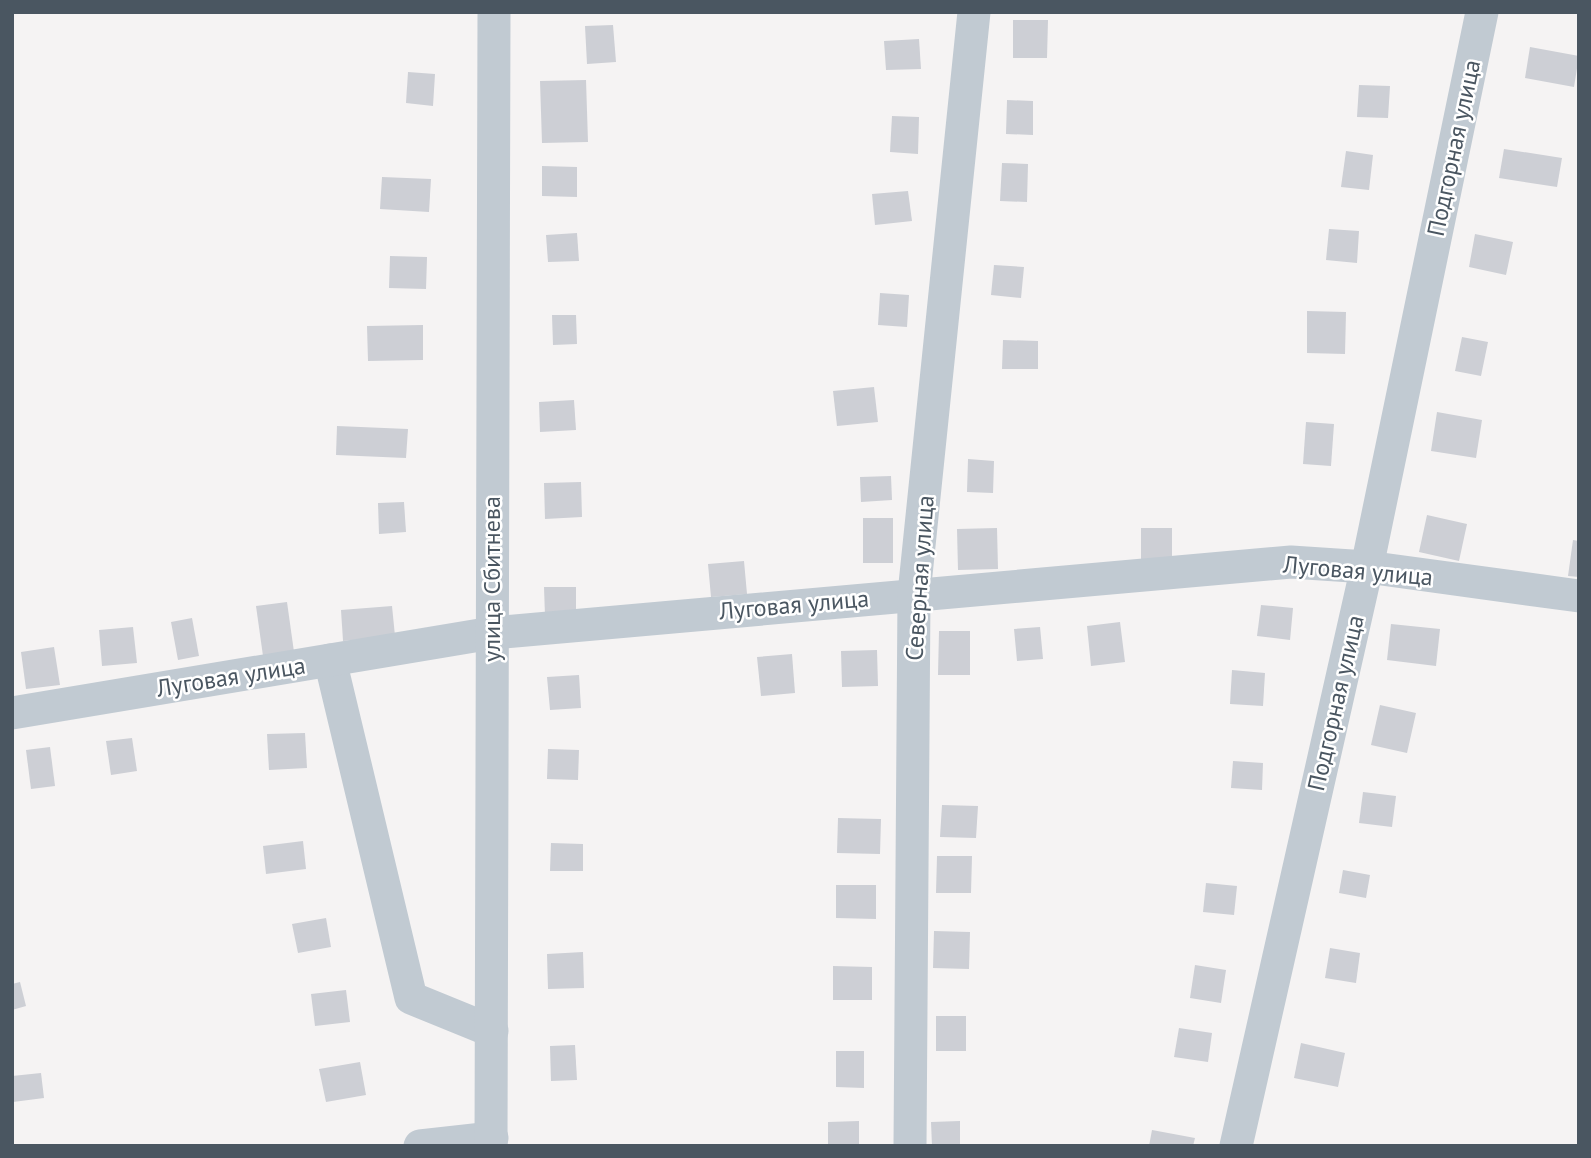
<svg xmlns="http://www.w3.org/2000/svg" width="1591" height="1158" viewBox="0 0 1591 1158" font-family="'PT Sans',sans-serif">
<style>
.building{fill:#cdcfd5}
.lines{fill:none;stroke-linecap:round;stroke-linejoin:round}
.minor{stroke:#c1cad2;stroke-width:33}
.labels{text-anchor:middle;stroke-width:5;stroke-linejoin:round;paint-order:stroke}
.street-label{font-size:24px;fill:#4a5661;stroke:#fff}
</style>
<rect width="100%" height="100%" fill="#f5f3f3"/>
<g class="building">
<polygon points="1013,20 1048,20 1047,58 1013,58"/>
<polygon points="613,25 616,62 587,64 585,26"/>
<polygon points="919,39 921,69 886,70 884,41"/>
<polygon points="1530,47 1579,56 1574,87 1525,78"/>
<polygon points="408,72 435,74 433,106 406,103"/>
<polygon points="586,80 588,142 542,143 540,81"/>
<polygon points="1359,85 1390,86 1388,118 1357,117"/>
<polygon points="1007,100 1033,101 1033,135 1006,134"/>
<polygon points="892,116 919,117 918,154 890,152"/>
<polygon points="1504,149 1562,158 1557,187 1499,178"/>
<polygon points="1346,151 1373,155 1369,190 1341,187"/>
<polygon points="1002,163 1028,164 1027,202 1000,201"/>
<polygon points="542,166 577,167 577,197 542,196"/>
<polygon points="382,177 431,179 429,212 380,209"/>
<polygon points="908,191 912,221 875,225 872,194"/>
<polygon points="1329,229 1359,231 1357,263 1326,260"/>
<polygon points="577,233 579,261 548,262 546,235"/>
<polygon points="1475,234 1513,242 1506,275 1469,267"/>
<polygon points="390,256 427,257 426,289 389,288"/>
<polygon points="994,265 1024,267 1021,298 991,295"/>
<polygon points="880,293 909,295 907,327 878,325"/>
<polygon points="1307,311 1346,312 1345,354 1307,353"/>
<polygon points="552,315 576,315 577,344 553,345"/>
<polygon points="423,325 423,360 368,361 367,326"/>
<polygon points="1462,337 1488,342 1481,376 1455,371"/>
<polygon points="1003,340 1038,341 1038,369 1002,369"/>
<polygon points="874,387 878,422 837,426 833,391"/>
<polygon points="574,400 576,430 540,432 539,402"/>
<polygon points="1437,412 1482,420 1476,458 1431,451"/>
<polygon points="1306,422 1334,424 1331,466 1303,464"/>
<polygon points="337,426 408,429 406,458 336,455"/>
<polygon points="968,459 994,461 993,493 967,492"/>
<polygon points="891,476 892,500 861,502 860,477"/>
<polygon points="581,482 582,517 545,519 544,483"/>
<polygon points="404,502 406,532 379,534 378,503"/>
<polygon points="1427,515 1467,524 1459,561 1419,552"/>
<rect x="863" y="518" width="30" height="45"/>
<polygon points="997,528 998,569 958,570 957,529"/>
<rect x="1141" y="528" width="31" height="31"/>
<polygon points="1573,540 1579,541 1579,577 1568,576"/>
<polygon points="744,561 747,594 711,597 708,564"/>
<polygon points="544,587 576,587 576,615 545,616"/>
<polygon points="287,602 294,652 263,656 256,606"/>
<polygon points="1261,605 1293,608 1290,640 1257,636"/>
<polygon points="392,606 395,636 343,641 341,610"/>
<polygon points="192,618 199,656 178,660 171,622"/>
<polygon points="1120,622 1125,662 1091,666 1087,626"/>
<polygon points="1391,624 1440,629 1436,666 1387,660"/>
<polygon points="133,627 137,663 102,666 99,630"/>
<polygon points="1040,627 1043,659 1017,661 1014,629"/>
<polygon points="939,631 970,631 970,675 938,675"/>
<polygon points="54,647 60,685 26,689 21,652"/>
<polygon points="877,650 878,686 842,687 841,651"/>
<polygon points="792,654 795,693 761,696 757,657"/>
<polygon points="1232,670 1265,673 1263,706 1230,704"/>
<polygon points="579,675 581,708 550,710 547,677"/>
<polygon points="1380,705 1416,713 1407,753 1371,745"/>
<polygon points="305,733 307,768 269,770 267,734"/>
<polygon points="132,738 137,771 111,775 106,741"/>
<polygon points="50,747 55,786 31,789 26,750"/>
<polygon points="548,749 579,750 578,780 547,779"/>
<polygon points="1233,761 1263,763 1262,790 1231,788"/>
<polygon points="1363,792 1396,796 1392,827 1359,823"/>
<polygon points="942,805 978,806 976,838 940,837"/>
<polygon points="838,818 881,819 880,854 837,853"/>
<polygon points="303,841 306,869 266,874 263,846"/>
<polygon points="551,843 583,844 583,871 550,871"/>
<polygon points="937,856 972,856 971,893 936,893"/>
<polygon points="1343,870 1370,875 1366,898 1339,893"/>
<polygon points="1206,883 1237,886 1234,915 1203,912"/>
<polygon points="836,885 876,885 876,919 836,918"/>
<polygon points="326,918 331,947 298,953 292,924"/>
<polygon points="934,931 970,932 969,969 933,968"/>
<polygon points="1330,948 1360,953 1356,983 1325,978"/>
<polygon points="583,952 584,988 548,989 547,954"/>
<polygon points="1195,965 1226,970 1221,1003 1190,998"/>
<polygon points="833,966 872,967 872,1000 833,1000"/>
<polygon points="20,982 26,1006 12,1010 12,984"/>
<polygon points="346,990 350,1022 315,1026 311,994"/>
<rect x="936" y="1016" width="30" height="35"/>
<polygon points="1179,1028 1212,1033 1208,1062 1174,1057"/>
<polygon points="1301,1043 1345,1053 1338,1087 1294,1078"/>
<polygon points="575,1045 577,1080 551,1081 550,1046"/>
<polygon points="836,1051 864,1051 864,1088 836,1087"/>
<polygon points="360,1062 366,1095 326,1102 319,1069"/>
<polygon points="41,1073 44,1098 13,1102 12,1076"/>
<polygon points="859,1121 859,1146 828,1146 828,1122"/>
<polygon points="960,1121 960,1146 932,1146 931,1122"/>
<polygon points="1152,1130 1195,1138 1193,1146 1149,1146"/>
</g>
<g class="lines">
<g class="minor">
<polyline points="330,660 411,998 492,1031"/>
<polyline points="12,713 492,633 1291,562 1367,567 1579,596"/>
<polyline points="420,1146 492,1138"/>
<polyline points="491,1146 494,12"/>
<polyline points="910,1146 914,594 974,12"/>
<polyline points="1236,1146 1367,567 1482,12"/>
</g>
</g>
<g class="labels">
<g class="street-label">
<text transform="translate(1454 148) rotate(-78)" y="8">Подгорная улица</text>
<text transform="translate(1358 571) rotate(5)" y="8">Луговая улица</text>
<text transform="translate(920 578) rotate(-86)" y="8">Северная улица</text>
<text transform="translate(492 579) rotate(-90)" y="8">улица Сбитнева</text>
<text transform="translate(794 605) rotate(-5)" y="8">Луговая улица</text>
<text transform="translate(231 677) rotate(-9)" y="8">Луговая улица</text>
<text transform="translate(1336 703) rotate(-77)" y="8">Подгорная улица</text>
</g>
</g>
<rect width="1591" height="1158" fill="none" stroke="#4a5661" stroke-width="28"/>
</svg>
